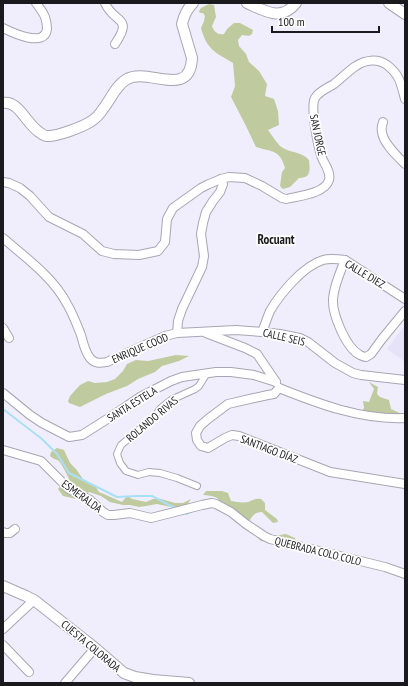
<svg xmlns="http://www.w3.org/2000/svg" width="408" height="686" viewBox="0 0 408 686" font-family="'PT Sans Narrow',sans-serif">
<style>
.built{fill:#e6e2f7}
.green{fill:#c0ca9f}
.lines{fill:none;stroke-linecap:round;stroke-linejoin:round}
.stream{stroke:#aae0f5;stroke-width:2}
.pedestrian-casing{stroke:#a8a6b3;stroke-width:8}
.minor-casing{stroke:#a8a6b3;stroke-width:10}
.tertiary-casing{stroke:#a8a6b3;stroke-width:12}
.pedestrian{stroke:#fff;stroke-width:6}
.minor{stroke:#fff;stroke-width:8}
.tertiary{stroke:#fff;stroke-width:10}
.labels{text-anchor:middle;stroke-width:3.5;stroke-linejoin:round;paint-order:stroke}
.street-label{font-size:11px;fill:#1a191e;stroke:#fdfdfd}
.quarter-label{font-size:13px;font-weight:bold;fill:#1a191e;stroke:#fdfdfd}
</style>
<rect width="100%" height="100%" fill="#f0eefc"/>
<polygon class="built" points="405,325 405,362 387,349"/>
<g class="green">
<path d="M209,4L214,5L216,17L212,26C214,32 218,35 224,34L227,29L234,23H240L253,30L252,34L249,36L242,35L238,40L239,46L246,54L249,62L259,71L267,84L265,96L274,99L278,111L279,125L268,130C271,134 277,143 280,146C289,153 301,151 309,160C310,170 311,178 299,178L290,187L283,189L280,186L282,172L285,168C280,149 271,152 256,147L245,124L231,97L235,86L233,63C215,52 207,50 201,28L204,21L205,16L203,13H200L199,11L201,8Z"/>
<polygon points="176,355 189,356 179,361 162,366 155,372 138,379 127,386 106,394 80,407 69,403 68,401 70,396 80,385 88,381 95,383 107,382 115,379 123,371 127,364 136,360 148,361"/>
<polygon points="369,382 378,387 377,394 380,397 389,400 391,409 402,414 405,413 405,420 402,421 356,417 343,413 340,409 347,406 361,413 364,408 363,401 369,402 374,389"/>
<path d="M57,448L64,450L70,463L76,469L83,479L95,486L99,492L122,502L127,496L132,499L146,502L153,499H161L175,503H183L191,499L187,505L176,508L157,504L146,506L139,507L130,505H123L110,502L101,496L89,492L76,499L63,496L58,489L62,484L69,479C67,474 62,465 59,461C56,459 53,459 50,456L51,452Z"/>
<path d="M206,491H222L228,493L231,501C236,502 243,503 248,502C253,500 255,498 261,499L265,503V510L277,519L278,522L273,523L262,512C255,512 252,516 249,522L265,533L273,536L286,534L295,538L298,545L261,541L223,506C219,496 213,496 203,495Z"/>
</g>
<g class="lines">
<g class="stream">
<polyline points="3,409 42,439 57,454 69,473 117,497 138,496 152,496 177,509"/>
<polyline points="185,513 186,514 193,511"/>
</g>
<g class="pedestrian-casing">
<polyline id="pedestrian" points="197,486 177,478 160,473 149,472 138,475 126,471 120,463 117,454 121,445 154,417 161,408 171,400 195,389 199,386 207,373"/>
</g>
<g class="minor-casing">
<g id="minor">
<path d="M105,3C114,24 134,16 115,44"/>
<path d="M3,28C13,33 45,48 47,29C47,26 46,20 45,17C43,12 39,7 36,3"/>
<path d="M383,122C382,125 381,128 382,132C383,143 397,156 405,164"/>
<path d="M3,182L9,183L20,188L30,196L49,217L83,234L102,251L114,254L139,255L158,251L165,242L167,219L173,208L201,188L209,184L221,179L229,177L245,178L262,186L282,198L286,199C298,196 325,194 329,180C331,172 325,165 322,158C318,147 310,107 315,98C319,91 328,88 334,84C342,78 348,71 356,66C365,60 377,58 387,65C400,75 401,84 405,99"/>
<path d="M3,238C25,257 54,278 67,304C73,314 77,325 81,335C83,342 85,352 90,358C95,364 100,363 107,362L165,336L177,333L236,330L262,332L280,334L300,338L308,342L335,363L353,373L361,375L405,380"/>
<path d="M345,260C340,273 334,285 333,299C332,314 346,348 360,355C362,356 364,357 366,357L371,354L382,339L405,311"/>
<polyline points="3,328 9,338"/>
<path d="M262,332C265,325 267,318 270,311C280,294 303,266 323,260C329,258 338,259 345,260L405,299"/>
<polyline points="177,333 178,321 182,309 202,267 204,256 201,234 203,223 206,212 213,201 220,192 223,184 221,179"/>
<polyline points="206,333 245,348 257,354 276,382"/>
<polyline points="279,388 274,394 268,395 254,398 228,404 208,419 200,426 196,433 197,440 201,446 208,448 225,438 232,435 239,436 330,472 405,484"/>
<path d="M279,388C319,404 361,420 405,418"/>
<polyline points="3,393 30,415 42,423 69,437 82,435 112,416 140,397 171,381 182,377 216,372 231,372 254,375 276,382"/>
<polyline points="3,450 41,461 69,489 90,500 103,512 108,515 114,515 130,513 151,518 202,505 212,503 216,504 231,512 246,524 264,536 270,539 385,567 405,574"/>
<polyline points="3,532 5,533 10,533 15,529"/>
<polyline points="3,629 34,600"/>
<polyline points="3,645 29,672"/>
<polyline points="65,683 95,648"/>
</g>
</g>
<g class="tertiary-casing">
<g id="tertiary">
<path d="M247,3C265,11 281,22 296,3"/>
<polyline points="389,3 405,14"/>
<path d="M3,103C18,100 26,123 39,132C41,133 44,136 47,136C56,137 82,127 90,122C95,119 100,114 103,109C111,99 116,85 127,79C148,67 190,100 192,58L182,24C184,15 187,9 193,3"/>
<polyline points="3,586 26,596 34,600 95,648 124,673 135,677 153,680 189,683"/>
</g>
</g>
<use href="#pedestrian" class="pedestrian"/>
<use href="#minor" class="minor"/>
<use href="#tertiary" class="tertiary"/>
</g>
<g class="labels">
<g class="street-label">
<text transform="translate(318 135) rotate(78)" y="4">SAN JORGE</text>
<text transform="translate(365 274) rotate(31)" y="4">CALLE DIEZ</text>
<text transform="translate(284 337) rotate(13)" y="4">CALLE SEIS</text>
<text transform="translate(140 348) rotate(-23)" y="4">ENRIQUE COOD</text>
<text transform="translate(132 404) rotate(-32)" y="4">SANTA ESTELA</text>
<text transform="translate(152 419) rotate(-40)" y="4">ROLANDO RIVAS</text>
<text transform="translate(269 449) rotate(21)" y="4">SANTIAGO DÍAZ</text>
<text transform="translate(82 496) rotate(36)" y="4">ESMERALDA</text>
<text transform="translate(318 551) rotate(14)" y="4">QUEBRADA COLO COLO</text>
<text transform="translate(91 646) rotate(40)" y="4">CUESTA COLORADA</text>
</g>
<g class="quarter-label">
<text x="276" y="244">Rocuant</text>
</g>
</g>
<rect width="408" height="686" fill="none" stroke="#1a191e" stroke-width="8"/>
<path d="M272 26v6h107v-6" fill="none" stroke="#1a191e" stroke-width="2"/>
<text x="278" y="26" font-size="12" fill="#1a191e" stroke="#fdfdfd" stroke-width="3" paint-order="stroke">100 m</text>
</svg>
